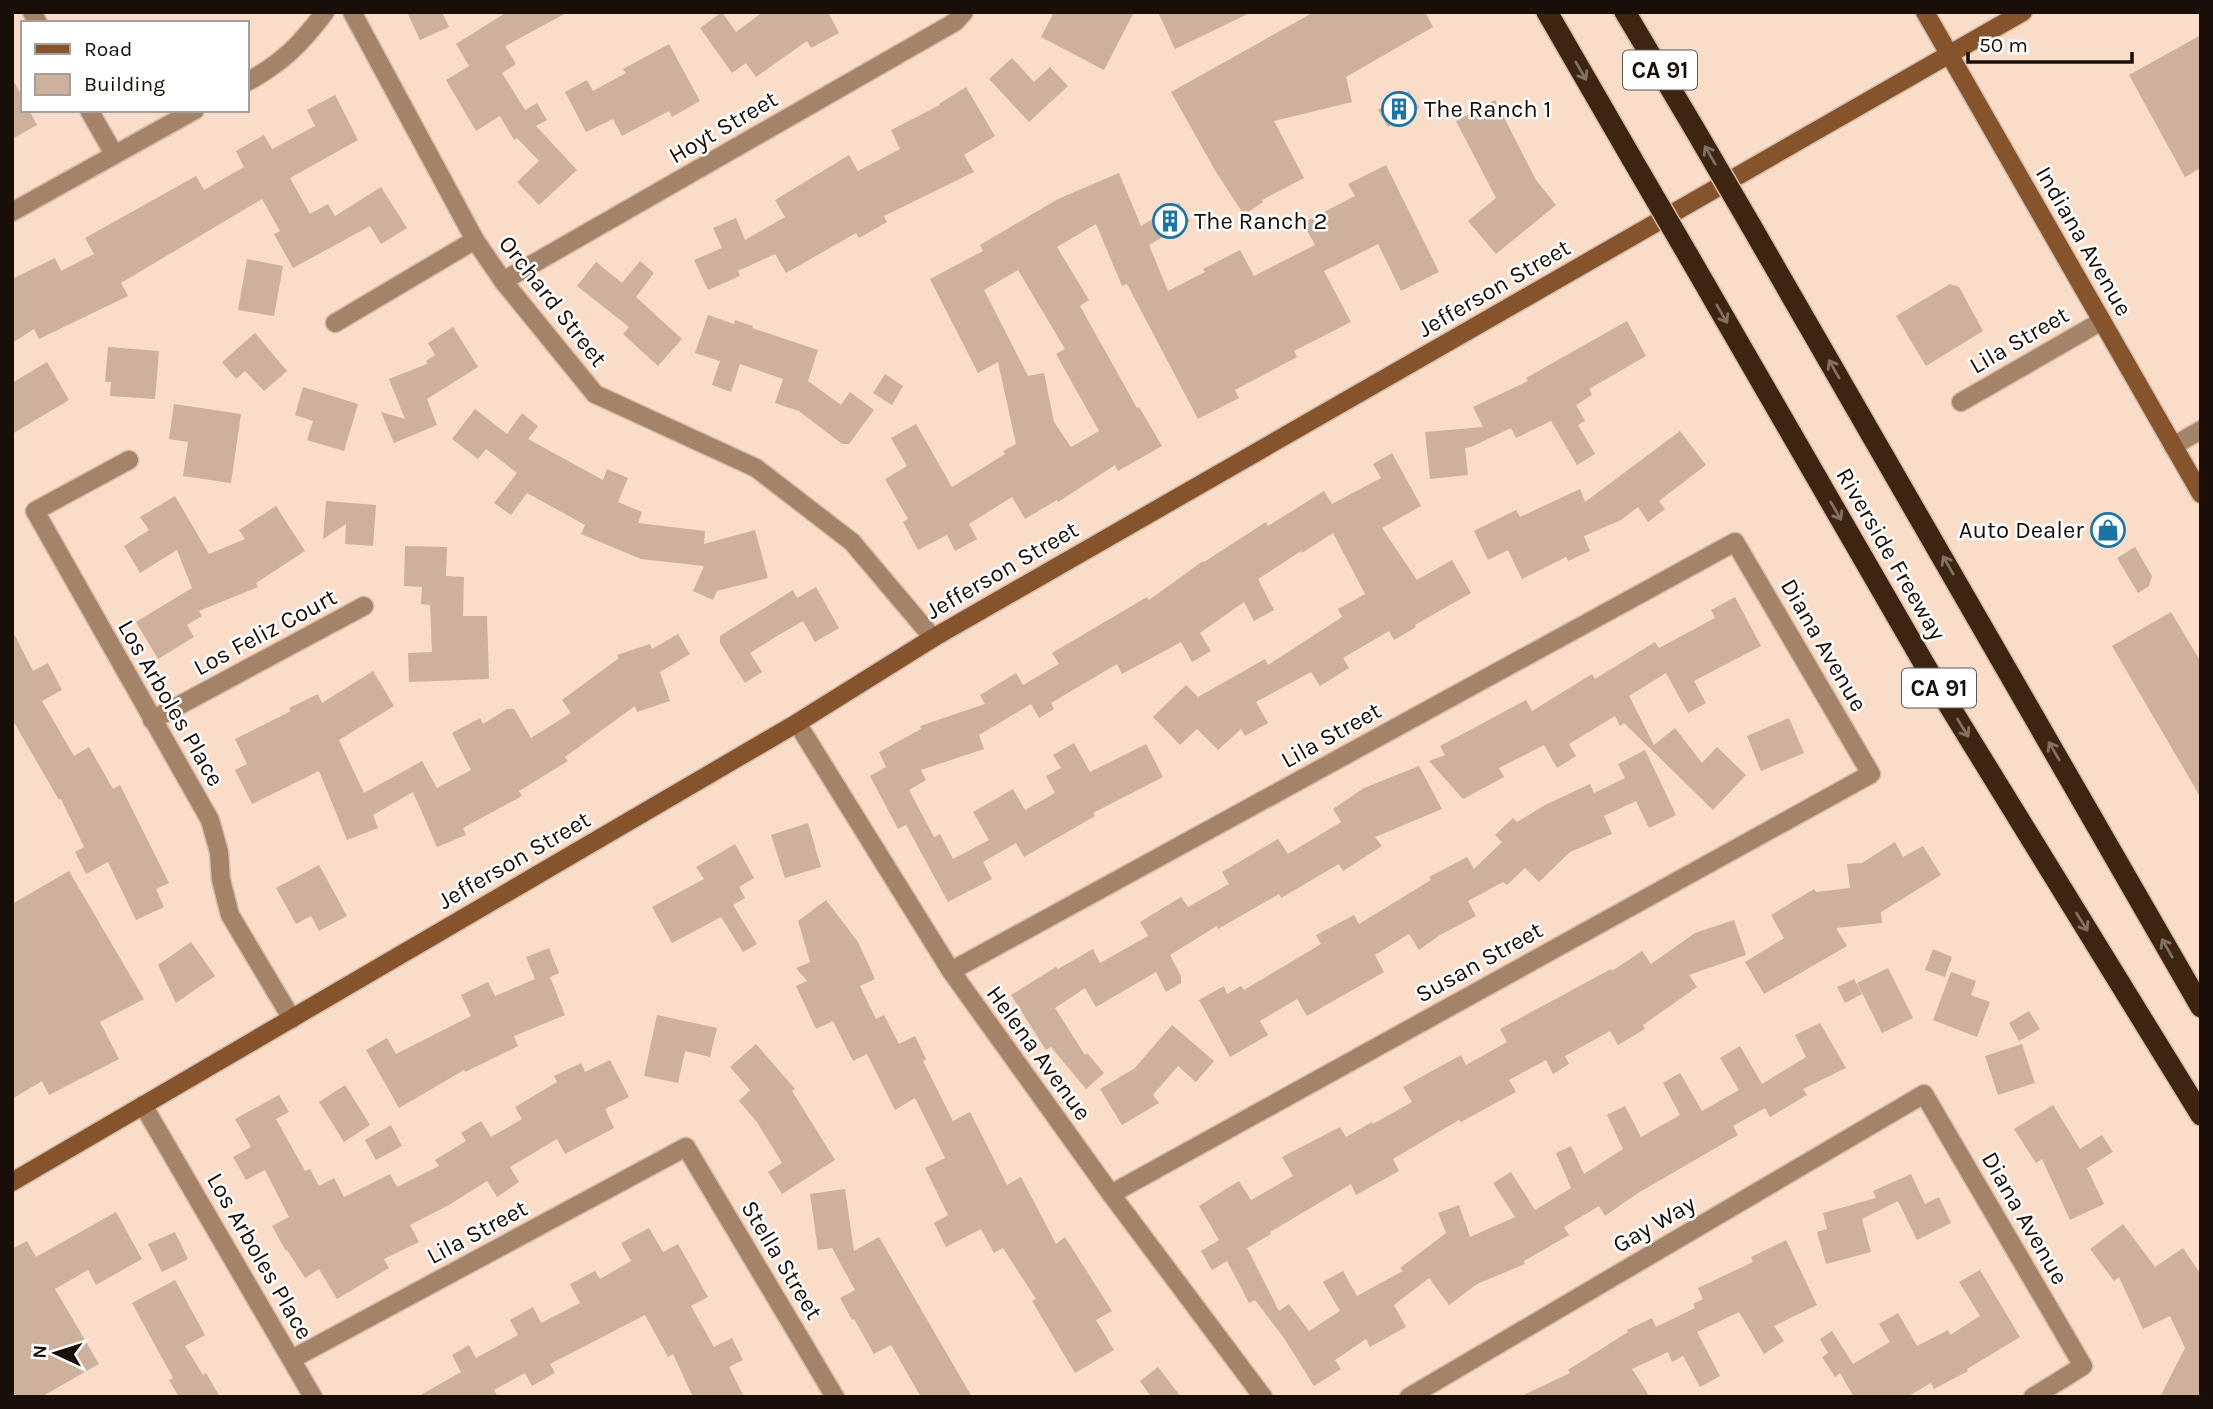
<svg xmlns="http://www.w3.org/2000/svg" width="2213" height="1409" viewBox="0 0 2213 1409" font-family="Karla,sans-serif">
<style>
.building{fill:#cdb19d;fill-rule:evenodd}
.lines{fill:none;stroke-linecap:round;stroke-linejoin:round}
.street-casing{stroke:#d6bca9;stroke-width:21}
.secondary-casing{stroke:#d6bca9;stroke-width:21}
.highway-casing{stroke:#d6bca9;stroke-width:24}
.street{stroke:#a58369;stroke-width:18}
.secondary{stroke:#85542d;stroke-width:18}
.highway{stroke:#3e2511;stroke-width:21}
.highway-bridge-casing{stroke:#d6bca9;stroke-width:24;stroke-linecap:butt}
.highway-bridge{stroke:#3e2511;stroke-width:21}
.oneway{stroke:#827164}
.labels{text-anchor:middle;stroke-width:5;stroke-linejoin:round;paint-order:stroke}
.shield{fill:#fff;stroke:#5e5752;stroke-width:2}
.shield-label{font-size:23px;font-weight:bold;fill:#190f08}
.poi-label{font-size:24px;fill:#190f08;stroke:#fff;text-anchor:start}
.street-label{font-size:24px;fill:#190f08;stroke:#fff}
</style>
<rect width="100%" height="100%" fill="#faddc8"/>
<g class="building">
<polygon points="407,12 442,12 449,27 420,40"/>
<polygon points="507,12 568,12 505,46 516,64 502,73 525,110 537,103 547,120 536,126 577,170 539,205 517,182 539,161 517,138 514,140 500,116 476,131 446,80 469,66 456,44"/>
<polygon points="722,12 736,32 763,12 828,12 839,33 811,48 807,41 756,77 746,63 732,73 700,28"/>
<polygon points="1054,12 1134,12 1104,70 1041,37"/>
<polygon points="1158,12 1252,12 1175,49"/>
<polygon points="1314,12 1425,12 1433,27 1346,77 1352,102 1274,121 1304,178 1262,200 1263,202 1244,215 1216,172 1171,92"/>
<polygon points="2201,35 2201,168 2185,177 2129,75"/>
<polygon points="669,44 700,101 672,117 669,111 622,136 613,119 586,132 565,92 587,80 593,91 626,73 623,69"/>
<polygon points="1012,58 1034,82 1050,67 1068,86 1029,122 989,79"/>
<polygon points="12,78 23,98 23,110 29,110 37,125 12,139"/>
<polygon points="966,87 995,136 964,155 974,172 884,216 887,222 859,238 856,233 786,273 775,254 738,271 740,276 708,290 694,260 722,248 713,228 736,218 745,240 785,217 775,200 849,155 858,171 900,149 891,130 940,105 939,104"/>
<polygon points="1409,91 1419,108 1388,127 1378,110"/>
<polygon points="335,95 358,140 290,178 310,214 328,204 335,216 381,187 407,228 381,244 370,226 293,268 274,234 280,231 262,199 121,283 128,296 39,339 34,329 12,343 12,279 55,258 61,271 94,254 85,238 196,176 204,190 244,167 236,151 264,135 272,149 315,126 307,110"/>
<polygon points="1495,100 1536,180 1556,205 1496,254 1468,221 1496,198 1456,121"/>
<path d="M1386,165L1439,272L1401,291L1378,244L1324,271L1351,322L1294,351L1297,357L1235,390L1239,398L1198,419L1127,284L1122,286L1096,224L1057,247L1089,300L1080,306L1137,408L1139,407L1162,446L1118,471L1115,465L1058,502L1057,500L1025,519L1012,497L969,524L977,539L955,551L947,535L918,550L903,522L908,519L885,479L907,466L891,438L916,424L952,487L1005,454L1003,451L1016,444L998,362L978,373L930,279L983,251L980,245L1058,199L1119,173L1141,226L1179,203L1190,221L1149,245L1168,291L1205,272L1203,269L1240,250L1254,276L1315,245L1303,223L1355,196L1348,184ZM1018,270L1065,349L1056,354L1099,431L1071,447L1054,422L1044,373L1028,376L984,290Z"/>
<polygon points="247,259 283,266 274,316 238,310"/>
<polygon points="640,261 654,273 636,297 682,339 658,366 623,334 629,327 577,286 596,262 622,283"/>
<polygon points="1950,284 1959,287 1983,331 1926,366 1896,316"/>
<polygon points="708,315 734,324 735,320 753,326 752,328 818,350 808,381 841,405 850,392 874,410 849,444 842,444 799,411 775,403 783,379 740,364 731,392 712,385 720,361 695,353"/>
<polygon points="1627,321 1646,356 1589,389 1592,395 1576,405 1585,421 1578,425 1595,454 1577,465 1551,421 1516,438 1511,428 1471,447 1465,448 1468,475 1430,479 1425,432 1483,427 1473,407 1528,381 1526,378"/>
<polygon points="453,327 478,367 427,399 437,425 394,443 381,412 405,419 389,379 427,364 426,361 435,355 428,343"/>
<polygon points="255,333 287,371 264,391 245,371 236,379 222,362"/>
<polygon points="108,347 159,351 155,399 110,396 111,382 105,382"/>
<polygon points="47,362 69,400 12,434 12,383"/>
<polygon points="885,374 903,386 892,405 873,393"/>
<polygon points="303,387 358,404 344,451 307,440 313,421 295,415"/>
<polygon points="174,404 241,414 231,483 183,476 188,442 169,439"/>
<polygon points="475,409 507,434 522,413 538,426 528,439 603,480 607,469 628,478 618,502 642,512 638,523 705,531 704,544 755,530 768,578 717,591 713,600 693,591 704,566 641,559 581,534 585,525 527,493 511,515 494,503 517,473 486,449 478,459 452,439"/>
<polygon points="1680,431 1706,465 1659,501 1665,509 1648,522 1638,507 1621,520 1584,536 1590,551 1568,561 1566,557 1522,579 1508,550 1488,560 1474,531 1516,510 1520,517 1580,489 1585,502"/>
<polygon points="1392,453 1421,506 1382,528 1417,580 1452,560 1471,593 1415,625 1416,627 1394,640 1389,631 1343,658 1349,668 1320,686 1311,672 1256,702 1268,723 1245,736 1241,729 1218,750 1197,729 1180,745 1153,717 1186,685 1198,697 1265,659 1268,665 1342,617 1338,609 1365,594 1333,533 1302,553 1301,551 1258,579 1274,610 1254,621 1244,602 1200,633 1211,651 1192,662 1181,642 1122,674 1117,664 1051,703 1054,709 1039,718 1031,704 979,735 984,749 921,770 926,780 909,790 934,837 940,834 953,859 989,840 973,812 1013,789 1025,810 1055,793 1046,776 1061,768 1053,755 1074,743 1090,772 1146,744 1163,777 1093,813 1095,816 1024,857 1016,843 983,862 992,879 948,902 906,825 898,829 870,776 886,767 879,752 921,729 920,726 985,704 980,695 1016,673 1023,685 1059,664 1052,653 1147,597 1149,600 1203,561 1204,562 1266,522 1268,526 1324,491 1332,504 1381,478 1373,464"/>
<polygon points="175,496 209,554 245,539 239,530 276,506 305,551 256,583 258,587 199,611 202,616 187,625 194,637 158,659 136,622 192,588 177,550 140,573 124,546 149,530 140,517"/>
<polygon points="326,501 376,505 373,546 345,544 346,524 323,539"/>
<polygon points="405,546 447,547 446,576 464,577 463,616 487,616 489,679 409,682 408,653 432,652 430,605 421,604 422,587 404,586"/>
<polygon points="2135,547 2152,576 2149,586 2138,593 2117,558"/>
<polygon points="816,587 839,628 815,642 803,621 777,636 750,653 762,672 745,683 720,643 720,636 793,590 797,598"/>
<polygon points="1735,597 1761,646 1694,681 1706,703 1688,713 1666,673 1629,696 1654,745 1675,728 1702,763 1717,747 1746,775 1713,810 1624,723 1620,726 1615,716 1569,744 1576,756 1557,768 1544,745 1499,768 1504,777 1463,799 1429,761 1445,755 1440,746 1526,700 1532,711 1592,674 1595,679 1655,642 1659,648 1715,618 1711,610"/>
<polygon points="2171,612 2201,662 2201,798 2112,646"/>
<polygon points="12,630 33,671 48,663 62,690 42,701 74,756 89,747 113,789 120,785 169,883 156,889 164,907 136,920 108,862 86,874 75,852 84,847 61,799 59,800 12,719"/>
<polygon points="678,634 690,654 660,672 670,701 637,712 635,706 565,757 568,761 519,791 522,796 463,828 466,835 437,847 413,792 373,815 378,828 347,840 319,771 252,804 235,770 247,764 235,739 291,711 289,708 318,694 322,703 373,671 394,706 339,740 364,793 422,761 437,788 471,770 452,733 480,718 483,724 507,709 514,709 531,738 571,713 562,700 619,658 617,655 650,644 652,649"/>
<polygon points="1789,718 1804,753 1761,771 1747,736"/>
<polygon points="1645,750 1676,815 1649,828 1636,801 1604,816 1612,834 1570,852 1539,882 1525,868 1507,885 1503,882 1468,901 1476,916 1440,935 1419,950 1409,934 1375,955 1384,972 1307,1016 1297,999 1260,1021 1268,1035 1230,1057 1199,1000 1224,986 1227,994 1241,986 1244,990 1321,944 1316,935 1354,915 1359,924 1431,880 1429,877 1467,857 1474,869 1502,842 1495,835 1513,818 1517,822 1545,805 1590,784 1594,793 1625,778 1618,764"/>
<polygon points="1419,766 1442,809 1375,837 1382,846 1343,871 1339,864 1281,898 1279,894 1218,929 1217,926 1170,955 1181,976 1181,983 1166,992 1156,972 1096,1007 1085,988 1055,1008 1085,1055 1087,1053 1104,1073 1086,1089 1051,1047 1046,1050 1011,995 1056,967 1058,969 1093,949 1100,963 1148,936 1140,922 1181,897 1188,907 1229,884 1222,872 1278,839 1288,854 1341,822 1333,809 1364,788"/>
<polygon points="808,823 821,867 785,878 771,835"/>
<polygon points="1895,842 1903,857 1923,846 1941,875 1881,912 1882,923 1836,928 1847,946 1764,994 1745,962 1784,938 1771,915 1814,889 1816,892 1850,888 1847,864 1862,863"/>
<polygon points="735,844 754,878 739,887 745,898 733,905 757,944 743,952 721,917 672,943 652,907 704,879 696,867"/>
<polygon points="319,865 347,916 319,931 311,916 296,924 276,888"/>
<polygon points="69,871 144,999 100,1022 119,1059 49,1095 42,1081 12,1099 12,904"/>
<polygon points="826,900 858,942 875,979 860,986 876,1019 884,1015 899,1044 915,1036 926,1059 923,1061 953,1121 970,1112 1007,1185 1021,1177 1056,1244 1065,1237 1112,1311 1096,1320 1114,1350 1075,1373 1032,1301 1036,1299 1003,1248 994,1253 981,1229 946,1247 934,1223 948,1215 925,1168 945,1158 915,1098 895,1110 867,1054 853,1061 833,1021 816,1029 796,986 807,981 796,968 810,962 798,921"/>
<polygon points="1734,920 1746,955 1689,975 1697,987 1643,1025 1645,1029 1618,1045 1610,1031 1565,1056 1569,1064 1553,1074 1546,1060 1509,1080 1516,1092 1461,1122 1459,1120 1393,1159 1399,1171 1356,1195 1351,1184 1270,1232 1271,1234 1247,1248 1279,1311 1289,1304 1309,1331 1340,1311 1323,1282 1343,1271 1357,1296 1403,1271 1400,1268 1446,1233 1438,1213 1459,1205 1470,1237 1515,1217 1493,1183 1511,1172 1535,1210 1571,1188 1556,1153 1571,1146 1584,1174 1623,1149 1607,1115 1625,1106 1641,1137 1680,1115 1663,1083 1680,1073 1702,1111 1739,1090 1720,1058 1740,1046 1762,1084 1806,1057 1795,1035 1820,1023 1846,1068 1803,1089 1807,1095 1770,1117 1765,1108 1733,1126 1738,1135 1638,1193 1605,1216 1599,1206 1564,1227 1569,1235 1524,1261 1525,1264 1477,1284 1449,1305 1429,1278 1394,1305 1406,1327 1370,1347 1366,1339 1335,1360 1341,1369 1314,1386 1284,1338 1255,1300 1249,1303 1227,1261 1212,1270 1201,1251 1219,1240 1199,1206 1239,1181 1251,1200 1293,1176 1282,1157 1340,1127 1346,1137 1372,1122 1373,1124 1412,1102 1403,1087 1461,1055 1466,1065 1507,1042 1500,1029 1611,969 1612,971 1642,951 1651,964 1695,933"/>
<polygon points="191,942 215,976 176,1003 158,965"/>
<polygon points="549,948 559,973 550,977 565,1015 514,1036 518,1046 465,1072 464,1070 399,1108 366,1050 387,1038 396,1054 471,1016 461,995 488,982 495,996 535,979 526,957"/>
<polygon points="1933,949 1952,957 1945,977 1925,970"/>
<polygon points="1888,968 1913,1018 1882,1033 1857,983"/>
<polygon points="1951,972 1976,981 1971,995 1990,1002 1977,1037 1933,1020"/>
<polygon points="1854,979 1862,994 1845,1003 1837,987"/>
<polygon points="2029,1011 2040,1029 2019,1041 2009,1023"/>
<polygon points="657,1015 717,1028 710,1057 685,1051 678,1083 644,1076"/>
<polygon points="1172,1025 1214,1061 1196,1082 1178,1066 1153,1095 1159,1103 1122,1125 1100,1089 1135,1068"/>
<polygon points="756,1044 795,1089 792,1091 835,1160 782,1194 768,1172 782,1163 757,1122 739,1101 750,1090 730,1067"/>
<polygon points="2022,1044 2035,1083 1998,1095 1985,1056"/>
<polygon points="610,1060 629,1097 605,1109 614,1128 565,1154 557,1139 510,1167 519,1182 497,1197 487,1181 449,1205 410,1225 419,1242 384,1259 389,1268 337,1299 319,1269 305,1278 287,1250 286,1251 272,1226 289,1217 265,1170 246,1180 233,1157 251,1147 235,1119 279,1095 289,1112 276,1119 305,1171 310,1169 319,1186 334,1178 344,1197 390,1174 397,1187 439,1166 435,1160 466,1141 461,1133 481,1121 491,1137 522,1119 515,1107 557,1082 554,1076 581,1063 585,1072"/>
<polygon points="345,1085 370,1125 344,1142 319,1102"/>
<polygon points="2053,1105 2080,1149 2102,1135 2113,1152 2087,1168 2104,1204 2070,1220 2042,1159 2036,1163 2014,1129"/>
<polygon points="391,1125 402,1146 376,1160 365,1140"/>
<polygon points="1911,1174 1925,1204 1939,1197 1951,1223 1917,1240 1898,1201 1862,1219 1871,1252 1826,1264 1817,1232 1827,1229 1823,1213 1876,1198 1873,1191"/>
<polygon points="845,1189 854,1251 879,1237 972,1397 921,1397 891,1345 874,1354 854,1319 852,1320 840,1298 855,1290 832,1248 818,1250 810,1194"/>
<polygon points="116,1212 142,1259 96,1285 88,1270 55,1289 99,1364 41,1397 12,1397 12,1249 27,1241 36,1257"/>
<polygon points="2123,1224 2155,1267 2183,1248 2201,1275 2201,1397 2160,1397 2185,1348 2170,1316 2143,1329 2119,1277 2114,1281 2090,1249"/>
<polygon points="649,1228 663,1252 678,1244 708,1297 691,1306 714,1347 732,1338 743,1360 729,1367 744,1397 693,1397 673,1354 668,1357 645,1315 550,1364 555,1373 532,1386 525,1373 494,1390 498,1397 417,1397 461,1372 452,1355 469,1345 476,1358 518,1335 510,1320 533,1307 541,1323 580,1303 570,1284 595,1271 600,1279 631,1261 621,1243"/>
<polygon points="175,1232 188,1259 162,1272 148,1244"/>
<polygon points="1786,1240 1817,1305 1774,1326 1784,1341 1764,1354 1739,1312 1697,1332 1720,1376 1700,1387 1683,1356 1672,1362 1668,1352 1632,1369 1650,1397 1519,1397 1570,1373 1568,1370 1628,1332 1627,1330 1652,1318 1656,1327 1695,1308 1693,1304 1703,1299 1698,1288 1753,1262 1751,1257"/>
<polygon points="1980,1270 2020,1337 1967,1369 1968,1371 1934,1389 1931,1383 1907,1397 1854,1397 1840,1373 1835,1377 1822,1357 1828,1353 1820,1339 1832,1331 1853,1364 1890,1342 1879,1324 1898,1313 1917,1346 1948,1330 1950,1335 1980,1316 1959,1282"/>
<polygon points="175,1280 205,1335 185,1346 203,1375 206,1373 220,1397 179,1397 169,1380 173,1378 132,1303"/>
<polygon points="1158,1367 1181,1397 1151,1397 1140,1381"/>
</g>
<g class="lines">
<g class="street-casing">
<g id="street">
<polyline points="32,12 38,23"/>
<polyline points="352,12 475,240 503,281 595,394 756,468 852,542 933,638"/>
<path d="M247,82C282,63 301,44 325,12"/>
<polyline points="89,110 114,154"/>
<polyline points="12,212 195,110"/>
<polyline points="503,281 955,22 964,12"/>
<polyline points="335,323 475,240"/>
<polyline points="1961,402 2102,321"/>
<polyline points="2173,446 2201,430"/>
<polyline points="129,460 35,511 210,820 219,852 221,880 230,915 292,1019"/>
<polyline points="152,720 364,606"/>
<polyline points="797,723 951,971 1111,1194 1263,1397"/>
<polyline points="951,971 1735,542 1871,774 1111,1194"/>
<polyline points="143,1105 313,1397"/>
<polyline points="292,1359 686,1147 835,1397"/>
<polyline points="1409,1397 1924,1094 2083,1366 2033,1397"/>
</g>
</g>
<g class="secondary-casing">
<g id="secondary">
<polyline points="1925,12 2201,494"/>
<polyline points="12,1182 797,723 933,638 2023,12"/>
</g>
</g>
<g class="highway-casing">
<g id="highway">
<polyline points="1547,12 1632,159"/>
<polyline points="1625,12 1694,128"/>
<polyline points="1750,224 2201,1007"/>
<polyline points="1688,255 1937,686 2201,1115"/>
</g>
</g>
<use href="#street" class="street"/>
<use href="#secondary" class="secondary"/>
<use href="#highway" class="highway"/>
<g class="highway-bridge-casing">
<g id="highway-bridge">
<polyline points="1694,128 1750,224"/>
<polyline points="1632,159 1688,255"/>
</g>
</g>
<use href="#highway-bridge" class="highway-bridge"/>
</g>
<defs><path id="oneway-shaft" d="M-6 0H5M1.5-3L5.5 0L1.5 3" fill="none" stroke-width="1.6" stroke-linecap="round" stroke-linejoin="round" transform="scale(1.75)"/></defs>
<g class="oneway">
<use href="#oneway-shaft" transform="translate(1581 71) rotate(60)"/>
<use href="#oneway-shaft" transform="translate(1710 155) rotate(-120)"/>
<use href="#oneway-shaft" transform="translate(1722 314) rotate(60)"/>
<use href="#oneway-shaft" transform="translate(1834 369) rotate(-120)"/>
<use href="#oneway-shaft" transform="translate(1836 511) rotate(60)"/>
<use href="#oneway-shaft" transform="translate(1948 565) rotate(-120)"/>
<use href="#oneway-shaft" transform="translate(1963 728) rotate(58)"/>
<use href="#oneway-shaft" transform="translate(2054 751) rotate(-120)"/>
<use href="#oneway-shaft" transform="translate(2082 922) rotate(58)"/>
<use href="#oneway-shaft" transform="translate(2167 948) rotate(-120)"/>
</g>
<defs>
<g id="building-ring" transform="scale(1.75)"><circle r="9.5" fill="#fff" stroke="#1c74a3" stroke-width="1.5"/><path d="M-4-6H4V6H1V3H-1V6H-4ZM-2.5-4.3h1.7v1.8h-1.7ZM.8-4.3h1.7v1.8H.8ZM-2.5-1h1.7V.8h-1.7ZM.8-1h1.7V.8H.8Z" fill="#1c74a3"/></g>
<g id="shop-ring" transform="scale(1.75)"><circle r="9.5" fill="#fff" stroke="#1c74a3" stroke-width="1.5"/><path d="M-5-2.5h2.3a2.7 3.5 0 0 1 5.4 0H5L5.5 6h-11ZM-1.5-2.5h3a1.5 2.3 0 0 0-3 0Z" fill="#1c74a3"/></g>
</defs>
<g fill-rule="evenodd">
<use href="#building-ring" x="1399" y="109"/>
<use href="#building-ring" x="1170" y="221"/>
<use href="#shop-ring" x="2108" y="530"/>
</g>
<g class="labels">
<g class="shield">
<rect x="1623" y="50.5" width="74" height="39" rx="5"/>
<rect x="1902" y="668.5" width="74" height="39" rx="5"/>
</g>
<g class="shield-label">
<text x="1660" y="78">CA 91</text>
<text x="1939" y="696">CA 91</text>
</g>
<g class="poi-label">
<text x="1424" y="117">The Ranch 1</text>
<text x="1194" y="229">The Ranch 2</text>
<text x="2084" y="538" text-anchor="end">Auto Dealer</text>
</g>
<g class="street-label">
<text transform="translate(723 127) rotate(-30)" y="8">Hoyt Street</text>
<text transform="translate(2084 241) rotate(60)" y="8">Indiana Avenue</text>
<text transform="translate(1494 288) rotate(-30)" y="8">Jefferson Street</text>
<text transform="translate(553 301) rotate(52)" y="8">Orchard Street</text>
<text transform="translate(2019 340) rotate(-30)" y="8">Lila Street</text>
<text transform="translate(1891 554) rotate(60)" y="8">Riverside Freeway</text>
<text transform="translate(1002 570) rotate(-30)" y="8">Jefferson Street</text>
<text transform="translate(265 632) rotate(-28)" y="8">Los Feliz Court</text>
<text transform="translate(1824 645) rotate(60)" y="8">Diana Avenue</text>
<text transform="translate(171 703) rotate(60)" y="8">Los Arboles Place</text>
<text transform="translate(1331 735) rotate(-29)" y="8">Lila Street</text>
<text transform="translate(514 860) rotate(-30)" y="8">Jefferson Street</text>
<text transform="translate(1479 962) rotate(-29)" y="8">Susan Street</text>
<text transform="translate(1039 1053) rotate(54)" y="8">Helena Avenue</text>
<text transform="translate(2025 1218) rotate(60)" y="8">Diana Avenue</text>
<text transform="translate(1654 1224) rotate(-30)" y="8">Gay Way</text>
<text transform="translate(477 1232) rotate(-28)" y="8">Lila Street</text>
<text transform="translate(260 1256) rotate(60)" y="8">Los Arboles Place</text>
<text transform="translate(782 1260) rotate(59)" y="8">Stella Street</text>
</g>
</g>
<rect width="2213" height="1409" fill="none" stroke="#190f08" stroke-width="28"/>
<rect x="21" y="21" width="228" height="91" fill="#ffffff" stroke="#a39f9c" stroke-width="2"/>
<rect x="35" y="44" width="35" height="10" fill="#85542d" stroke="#a39f9c" stroke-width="2"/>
<text x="84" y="56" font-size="21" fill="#190f08">Road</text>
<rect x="35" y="74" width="35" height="21" fill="#cdb19d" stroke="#a39f9c" stroke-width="2"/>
<text x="84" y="91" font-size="21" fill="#190f08">Building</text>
<g transform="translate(56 1353) rotate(274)" stroke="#ffffff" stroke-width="5" paint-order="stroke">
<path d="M0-5L12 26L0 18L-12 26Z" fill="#190f08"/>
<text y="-10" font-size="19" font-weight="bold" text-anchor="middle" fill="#190f08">N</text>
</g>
<path d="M1968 52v10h164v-10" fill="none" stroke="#190f08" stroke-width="3.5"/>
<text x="1979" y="52" font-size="21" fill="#190f08" stroke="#ffffff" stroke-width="5" paint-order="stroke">50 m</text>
</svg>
